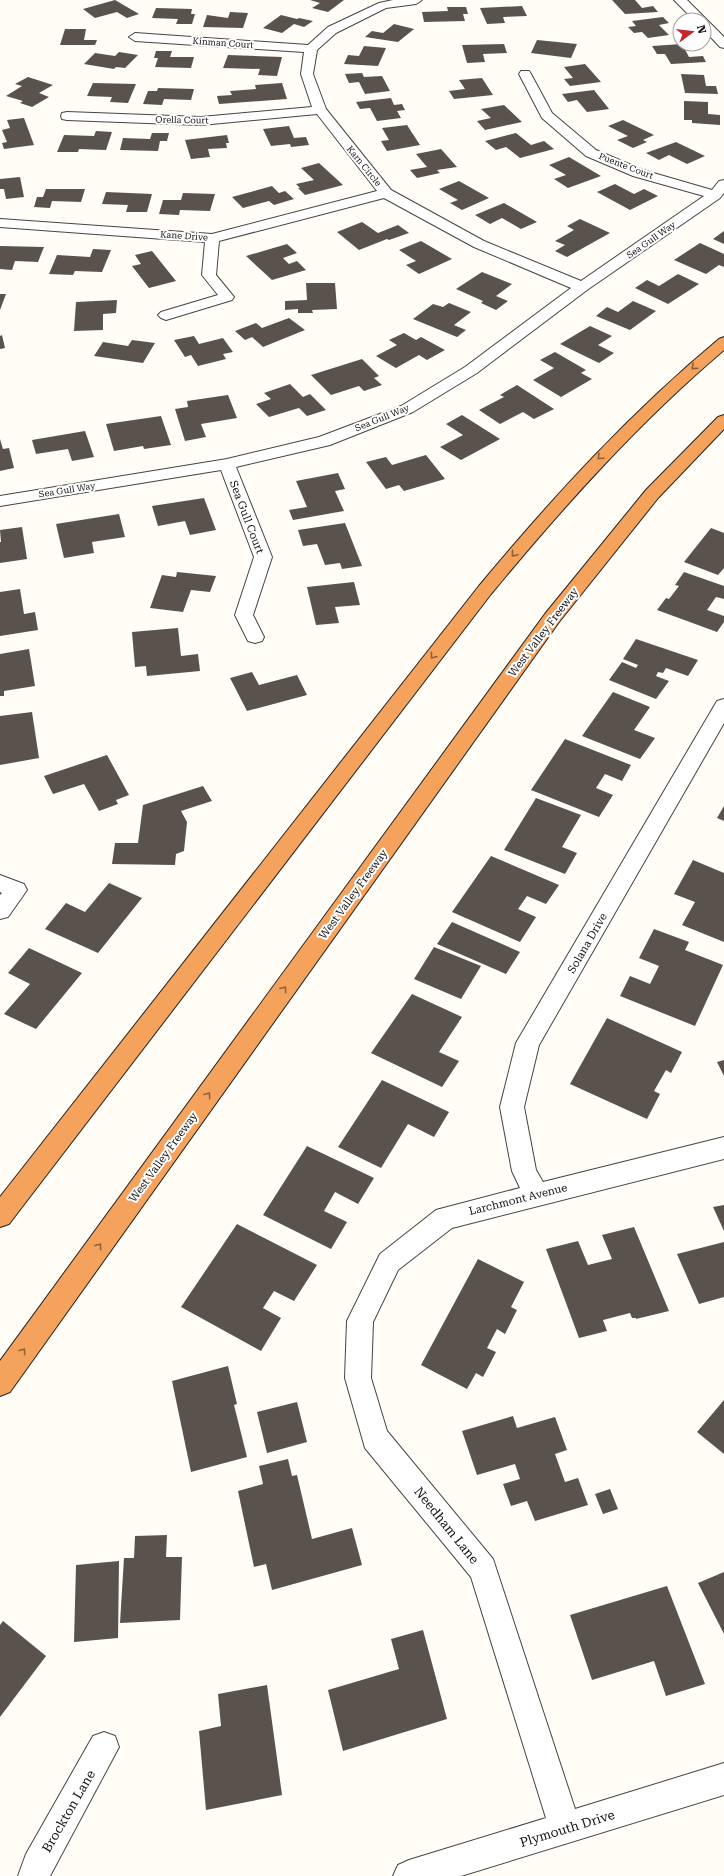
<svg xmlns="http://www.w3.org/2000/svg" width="724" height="1876" viewBox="0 0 724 1876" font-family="'Roboto Serif',serif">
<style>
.building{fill:#5a524d}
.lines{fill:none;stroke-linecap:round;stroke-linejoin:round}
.minor-casing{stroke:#444;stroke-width:2}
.highway-casing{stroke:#222;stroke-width:2}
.minor{fill:#fff;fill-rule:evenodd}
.highway{fill:#f5a25d;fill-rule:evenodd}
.oneway{stroke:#8e613b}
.labels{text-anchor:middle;stroke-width:4;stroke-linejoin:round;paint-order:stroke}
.far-street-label{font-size:9px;fill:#111;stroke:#fff}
.street-label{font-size:11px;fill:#111;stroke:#fff}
.near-street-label{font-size:13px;fill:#111;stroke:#fff}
</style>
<rect width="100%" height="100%" fill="#fffdf5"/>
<g class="building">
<polygon points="115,0 139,14 127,18 117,12 95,18 83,9"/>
<polygon points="310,0 344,0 328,12 312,8 320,3"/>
<polygon points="612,0 635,0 642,8 653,6 658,12 625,14"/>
<polygon points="522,6 527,16 503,17 505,23 487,24 480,8"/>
<polygon points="447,7 466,7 468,14 463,14 465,21 424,22 422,12 448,11"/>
<polygon points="156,8 192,9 191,14 195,14 192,24 176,24 178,19 152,18"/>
<polygon points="230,12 248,13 243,28 203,27 207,15 228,18"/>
<polygon points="281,15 297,19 299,18 313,21 304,27 294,24 282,33 263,28"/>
<polygon points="663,17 669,23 659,25 669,35 648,38 642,32 634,33 628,27 636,26 632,21"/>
<polygon points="394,24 414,29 398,42 365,37 372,31 383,33"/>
<polygon points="65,29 86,29 84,40 97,40 95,45 60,45"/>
<polygon points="537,40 577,44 571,58 531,53"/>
<polygon points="504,44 507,53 483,54 485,62 467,63 462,45"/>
<polygon points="682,44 689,57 703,56 706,62 671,64 665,54 657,54 652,46"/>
<polygon points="364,46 386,48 378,66 344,64 348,55 359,56"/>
<polygon points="156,51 172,51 170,57 194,57 191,68 155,67 158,58 154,58"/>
<polygon points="119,52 138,55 125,68 116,67 114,69 84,64 95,53 115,56"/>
<polygon points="228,55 282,57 277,76 258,75 260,69 223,68"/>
<polygon points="585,64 601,82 570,86 564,79 573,78 564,67"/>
<polygon points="362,73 364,77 382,76 390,91 365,94 359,82 349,83 345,74"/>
<polygon points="681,74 704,75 706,86 716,86 718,94 685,93"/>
<polygon points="28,77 53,85 39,93 49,97 32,107 20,103 23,101 6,96 22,86 15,84"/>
<polygon points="482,78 493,95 454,99 449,91 465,89 459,80"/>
<polygon points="93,83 136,84 128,103 110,102 112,97 87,96"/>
<polygon points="282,83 287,99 219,104 217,96 232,95 230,91 256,89 255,85"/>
<polygon points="158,88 194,89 191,100 164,99 162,105 143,104 148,91 157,91"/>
<polygon points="594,90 609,109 587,112 577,100 568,102 562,94"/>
<polygon points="391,98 394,105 402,104 405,110 397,111 401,118 377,121 370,108 360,109 356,102"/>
<polygon points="684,101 708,102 708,114 720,115 720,125 692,123 692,120 684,120"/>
<polygon points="504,105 522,122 485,130 477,121 491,118 481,109"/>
<polygon points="24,118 34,145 4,149 2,143 7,142 2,130 10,128 7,120"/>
<polygon points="623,120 654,135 643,140 647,142 633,148 617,140 628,136 608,126"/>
<polygon points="407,125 420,145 387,151 381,141 389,140 382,128"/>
<polygon points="289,126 294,138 306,137 309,145 291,147 290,144 271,146 263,129"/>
<polygon points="96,131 112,132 106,150 79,149 78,152 57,152 64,135 94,136"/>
<polygon points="152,133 169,133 167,141 160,141 158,151 120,150 123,138 150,139"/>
<polygon points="516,133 531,145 544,141 554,149 520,158 506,147 496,150 485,141"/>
<polygon points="227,135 229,143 226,143 227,148 208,149 210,157 191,159 185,140"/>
<polygon points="676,142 705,156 687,164 669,155 659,160 646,153"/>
<polygon points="441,149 457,167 437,170 440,173 417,178 410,170 427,167 416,154"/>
<polygon points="569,157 601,176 568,188 554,179 566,175 549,165"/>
<polygon points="319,163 343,185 305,195 298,188 300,188 296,184 314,180 301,168"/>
<polygon points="20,177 24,197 6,199 4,189 0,189 0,179"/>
<polygon points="459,181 489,198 462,210 450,203 458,200 439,189"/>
<polygon points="615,184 634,194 644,189 658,196 630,210 597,192"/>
<polygon points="272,186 279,193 285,191 294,199 274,205 269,201 243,208 232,197"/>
<polygon points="46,189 85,189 81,202 52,201 50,208 34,207 37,197 43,197"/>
<polygon points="106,192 152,194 147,212 126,212 128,205 102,204"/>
<polygon points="183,193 215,194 210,211 180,210 179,215 159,214 163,200 181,200"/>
<polygon points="504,203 537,222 521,229 502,218 490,224 475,215"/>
<polygon points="580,219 610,233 567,257 555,251 565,245 555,241 574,230 567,226"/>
<polygon points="362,222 378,233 398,225 409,233 389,240 387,239 359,250 337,232"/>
<polygon points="724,231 724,244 713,239"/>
<polygon points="421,241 452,259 419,274 406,265 416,261 399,250"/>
<polygon points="700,243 724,254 724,267 719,265 706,274 674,260"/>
<polygon points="287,244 297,253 283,258 289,264 297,261 306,270 272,280 246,256"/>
<polygon points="0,246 44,247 38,262 15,261 12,270 0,269"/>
<polygon points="93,249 111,250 102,272 75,271 73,275 49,274 57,255 90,257"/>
<polygon points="152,251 176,281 149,288 132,266 141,264 135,255"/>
<polygon points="482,272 512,284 496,296 508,301 496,310 481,303 483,301 456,289"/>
<polygon points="678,274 699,284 668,304 635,288 647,280 659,286"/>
<polygon points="306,283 335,283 337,309 312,310 313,313 298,313 298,309 285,310 285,301 307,300"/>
<polygon points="0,294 6,294 0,310"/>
<polygon points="117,300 116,313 103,314 103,330 74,331 76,302"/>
<polygon points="633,301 656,311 630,330 596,316 607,307 618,312"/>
<polygon points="449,303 471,312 454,325 466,330 457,337 413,319 433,304 443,307"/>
<polygon points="289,318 305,330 263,347 252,337 245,340 235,331 256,323 262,328"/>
<polygon points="590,326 612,336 598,345 614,353 599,363 560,344"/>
<polygon points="404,333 416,340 421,337 445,350 427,360 419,355 396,368 376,356 397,345 389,340"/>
<polygon points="2,335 5,348 0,349 0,336"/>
<polygon points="194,336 199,344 223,338 233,352 223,354 226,359 198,366 191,355 185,357 174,340"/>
<polygon points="132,340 155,343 143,363 94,356 103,342 128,346"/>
<polygon points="555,352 586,370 581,373 592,379 561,397 533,380 554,368 540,360"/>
<polygon points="362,359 379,376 374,378 382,385 364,391 359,386 331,395 311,375"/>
<polygon points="290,384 303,397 310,394 326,410 307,416 299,408 269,417 256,404 271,399 264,393"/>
<polygon points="517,385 554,409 534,419 523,412 500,424 479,410 504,397 500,395"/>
<polygon points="228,395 237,418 201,424 206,437 185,441 175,409 188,407 187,401"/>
<polygon points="462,415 500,439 461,460 440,447 463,435 446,424"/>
<polygon points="161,416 171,445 144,449 143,446 114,451 106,424"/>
<polygon points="85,431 94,457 72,461 68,449 36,454 32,440"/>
<polygon points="0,439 3,449 9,448 14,468 0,471"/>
<polygon points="426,455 445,479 404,491 399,485 386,489 366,462 386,457 392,465"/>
<polygon points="338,473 345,489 335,491 344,511 293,520 289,510 307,507 296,481"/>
<polygon points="204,498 216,530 190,535 185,521 158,526 152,506"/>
<polygon points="119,514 125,537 92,542 94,553 64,558 56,524"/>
<polygon points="345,523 362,566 342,569 340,563 325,565 317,544 303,546 298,530"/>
<polygon points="22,527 27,559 0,563 0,542 1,542 0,530"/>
<polygon points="711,528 724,533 724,568 718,575 684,562"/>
<polygon points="177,572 216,576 210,592 191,590 183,612 150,608 162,575 176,577"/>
<polygon points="684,572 724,586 724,599 716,597 707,610 724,616 724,622 717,632 657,610 666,598 669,599 679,586 675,585"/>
<polygon points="354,582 360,605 335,607 339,623 316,625 307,587"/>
<polygon points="20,589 24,614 35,612 38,630 0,636 0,592"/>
<polygon points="178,628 181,656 198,654 200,671 147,676 146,666 135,667 132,632"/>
<polygon points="636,639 698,660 688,676 666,668 663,673 658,672 656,676 669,681 656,699 609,680 622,662 636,668 638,665 623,659"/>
<polygon points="29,649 35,686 4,691 4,696 0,696 0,654"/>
<polygon points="252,672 259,685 297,675 307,695 247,711 230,678"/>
<polygon points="613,692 650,707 634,730 655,738 640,759 582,736"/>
<polygon points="32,712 39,758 0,765 0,716"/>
<polygon points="565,739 631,765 622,781 605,774 596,788 613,795 599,817 531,790"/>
<polygon points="107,755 129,795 116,800 118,804 99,811 84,784 53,794 44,776"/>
<polygon points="203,786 212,801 181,811 187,822 184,851 176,854 175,865 112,864 115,843 138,843 143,805"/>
<polygon points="536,798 581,815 562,847 577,853 565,874 504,850"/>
<polygon points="724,806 724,821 717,818"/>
<polygon points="491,856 559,885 546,904 527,896 518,909 536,917 520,942 452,912"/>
<polygon points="693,860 724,873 724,942 682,925 695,902 674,894"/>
<polygon points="109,883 142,898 98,953 45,929 66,903 85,912"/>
<polygon points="452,922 520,952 506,974 437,944"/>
<polygon points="654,929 689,942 685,950 723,965 695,1026 620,996 630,976 650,984 659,966 639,958"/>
<polygon points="434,947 481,966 461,999 414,979"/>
<polygon points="29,948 82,973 36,1029 4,1014 30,984 8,973"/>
<polygon points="412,994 462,1017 439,1052 459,1061 442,1087 371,1053"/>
<polygon points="607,1018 682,1052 671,1073 666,1070 654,1091 660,1094 647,1119 570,1084"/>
<polygon points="724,1060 724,1076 717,1062"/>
<polygon points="382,1080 449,1112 434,1137 408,1124 381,1168 338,1147"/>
<polygon points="307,1146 374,1178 358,1204 335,1192 324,1211 347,1222 331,1249 263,1215"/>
<polygon points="724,1205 724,1231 713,1207"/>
<polygon points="237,1224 317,1265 294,1301 274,1291 263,1308 281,1318 261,1351 181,1307"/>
<polygon points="634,1227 669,1311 636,1319 636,1318 632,1318 630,1313 603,1320 607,1331 579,1338 546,1249 578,1241 588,1265 612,1259 602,1235"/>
<polygon points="724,1242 724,1297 699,1304 677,1254"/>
<polygon points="478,1259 524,1282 511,1307 517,1310 505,1334 497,1329 487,1348 496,1352 483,1377 476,1373 467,1389 421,1365"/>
<polygon points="228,1366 237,1404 234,1405 247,1457 191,1472 172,1381"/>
<polygon points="724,1400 724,1454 697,1432"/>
<polygon points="297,1402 307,1442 267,1453 257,1412"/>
<polygon points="513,1416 517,1428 555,1417 567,1450 555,1454 565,1482 578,1478 588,1505 535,1521 527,1501 511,1506 503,1484 520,1479 515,1464 477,1475 462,1431"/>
<polygon points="288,1459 292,1476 297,1475 312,1539 352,1528 362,1565 272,1590 266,1564 254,1567 238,1491 263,1484 259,1466"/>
<polygon points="610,1489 618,1509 603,1514 595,1494"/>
<polygon points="167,1535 166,1557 182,1557 180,1620 120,1623 124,1558 134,1558 135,1536"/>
<polygon points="119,1561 118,1638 74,1642 76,1565"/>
<polygon points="724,1572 724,1634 698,1583"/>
<polygon points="667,1586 705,1684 666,1696 654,1661 592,1680 570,1615"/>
<polygon points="3,1621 46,1656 0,1717 0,1625"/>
<polygon points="423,1630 447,1719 343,1751 328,1690 399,1669 391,1639"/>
<polygon points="267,1685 282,1795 206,1810 199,1731 221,1726 218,1694"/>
</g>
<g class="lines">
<g class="minor-casing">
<g id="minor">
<polygon points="393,0 422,0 416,4 386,8 336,33 317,50 313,74 326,109 391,190 484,241 581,281 704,196 633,176 586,156 542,118 519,74 521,71 529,71 531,74 552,113 596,150 643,170 712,190 719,181 724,180 724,193 720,198 587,290 477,373 413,412 330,445 236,467 272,557 253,615 264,637 262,641 255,643 248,641 235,615 254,557 221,470 0,506 0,496 227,459 319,437 401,406 465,367 571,288 474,247 384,198 219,241 216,275 234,297 232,300 166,320 161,318 158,315 161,312 218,295 202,275 205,242 0,227 0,219 212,234 377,191 317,114 201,125 67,120 62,119 61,116 62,113 67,112 201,117 312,107 301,74 304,52 135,41 129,37 135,33 308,45 328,27 379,3"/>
<polygon points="674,0 687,0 724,37 724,48 720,47 704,30 704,20 694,20"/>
<polygon points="724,699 724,723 539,1045 524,1107 536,1170 543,1182 724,1137 724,1159 452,1228 398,1270 373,1322 371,1378 387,1431 493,1559 575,1809 724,1763 724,1795 461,1876 393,1876 398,1865 409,1860 546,1818 471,1577 365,1448 345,1378 347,1321 380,1254 436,1210 520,1188 512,1171 500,1107 516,1043 717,701"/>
<polygon points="0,875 24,884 27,890 8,917 0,919 0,895 2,893 0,892"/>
<polygon points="104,1732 115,1736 119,1747 50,1876 18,1876 26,1854 93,1736"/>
</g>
</g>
<g class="highway-casing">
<g id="highway">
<path d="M724,337V350C638,423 563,507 491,594L9,1224L0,1227V1197L479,586C553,497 630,413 719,339Z"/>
<polygon points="724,415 724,429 658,498 559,622 10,1392 0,1396 0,1361 545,614 646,490 718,417"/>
</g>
</g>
<use href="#minor" class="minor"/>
<use href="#highway" class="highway"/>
</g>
<defs><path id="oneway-chevron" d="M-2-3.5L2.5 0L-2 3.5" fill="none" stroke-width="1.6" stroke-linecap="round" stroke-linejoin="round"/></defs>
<g class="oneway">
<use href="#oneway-chevron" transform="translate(694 367) rotate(138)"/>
<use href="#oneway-chevron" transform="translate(600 457) rotate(134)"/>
<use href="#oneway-chevron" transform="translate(514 554) rotate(130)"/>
<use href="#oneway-chevron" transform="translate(433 656) rotate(128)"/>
<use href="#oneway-chevron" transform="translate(284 989) rotate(-54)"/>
<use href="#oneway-chevron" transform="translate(208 1095) rotate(-54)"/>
<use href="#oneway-chevron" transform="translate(99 1246) rotate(-54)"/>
<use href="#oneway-chevron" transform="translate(23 1351) rotate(-54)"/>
</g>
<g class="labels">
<g class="far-street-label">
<text transform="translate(223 43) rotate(4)" y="3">Kinman Court</text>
<text transform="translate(182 120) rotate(1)" y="3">Orella Court</text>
<text transform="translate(364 166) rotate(51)" y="3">Karn Circle</text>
<text transform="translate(626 166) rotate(21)" y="3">Puente Court</text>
<text transform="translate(184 236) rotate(4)" y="3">Kane Drive</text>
<text transform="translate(651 240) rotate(-35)" y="3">Sea Gull Way</text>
<text transform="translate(382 418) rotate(-22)" y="3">Sea Gull Way</text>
<text transform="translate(67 490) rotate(-9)" y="3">Sea Gull Way</text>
</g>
<g class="street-label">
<text transform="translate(247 517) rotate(69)" y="4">Sea Gull Court</text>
<text transform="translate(543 632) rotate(-53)" y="4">West Valley Freeway</text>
<text transform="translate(353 894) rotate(-54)" y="4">West Valley Freeway</text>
<text transform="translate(587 943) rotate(-60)" y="4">Solana Drive</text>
<text transform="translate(163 1157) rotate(-54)" y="4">West Valley Freeway</text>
<text transform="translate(518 1199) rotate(-14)" y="4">Larchmont Avenue</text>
</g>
<g class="near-street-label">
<text transform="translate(447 1525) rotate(51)" y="5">Needham Lane</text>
<text transform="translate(68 1811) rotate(-60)" y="5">Brockton Lane</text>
<text transform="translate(567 1828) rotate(-17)" y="5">Plymouth Drive</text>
</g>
</g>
<g transform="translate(692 32) rotate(75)"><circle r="19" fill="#ffffff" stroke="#a0a0a0"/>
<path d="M0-3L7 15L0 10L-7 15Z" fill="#c4262e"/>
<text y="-6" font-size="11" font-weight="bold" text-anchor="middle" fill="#111111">N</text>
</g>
</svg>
